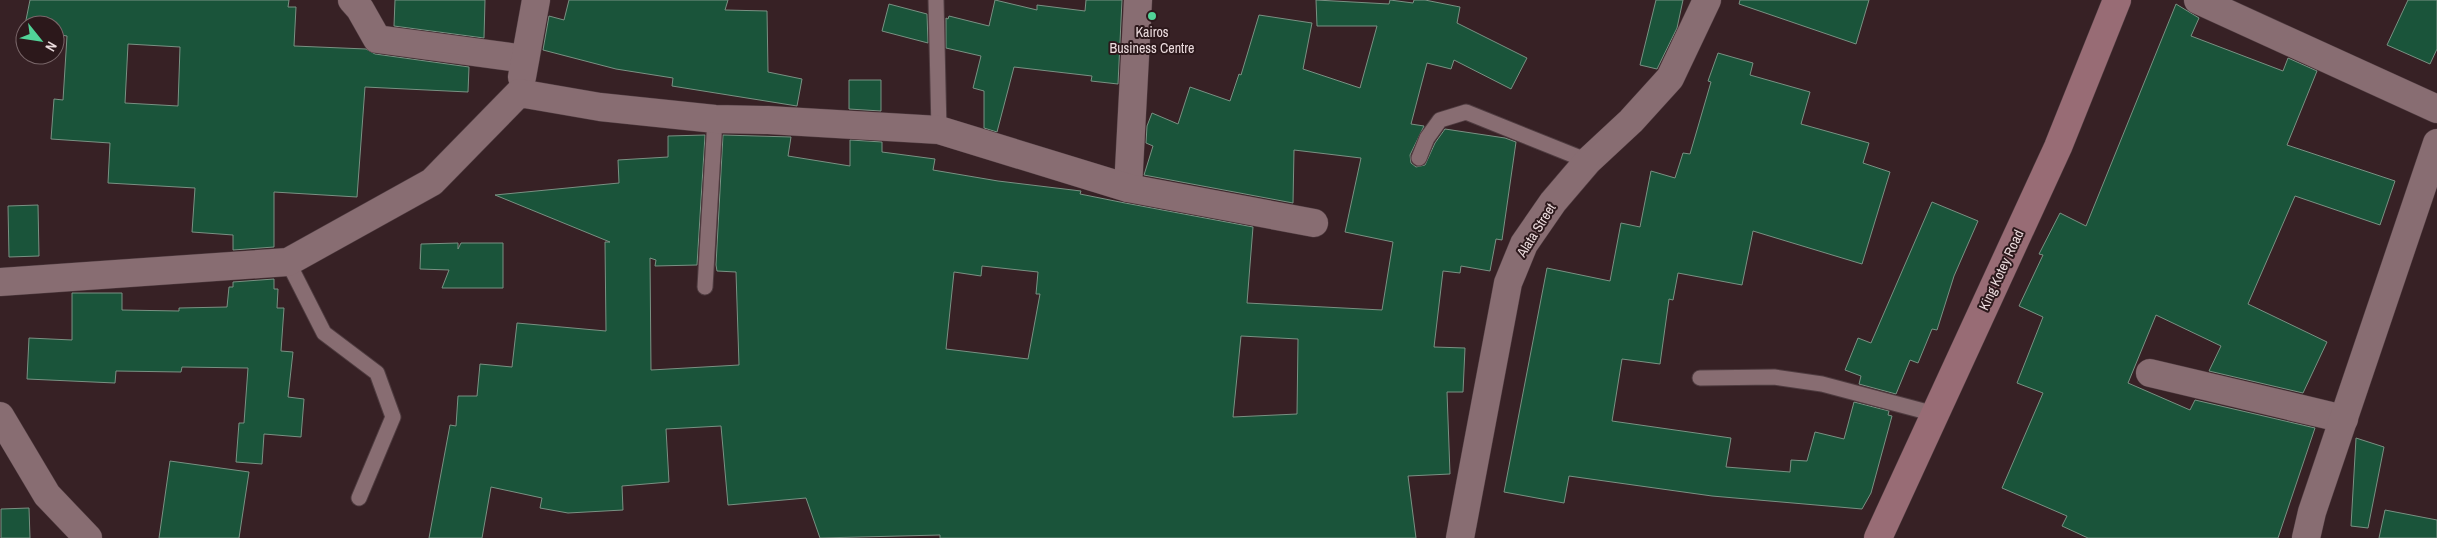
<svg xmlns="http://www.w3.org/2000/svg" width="2437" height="538" viewBox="0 0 2437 538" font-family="'Archivo Narrow',sans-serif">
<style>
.building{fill:#1a543a;stroke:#799183;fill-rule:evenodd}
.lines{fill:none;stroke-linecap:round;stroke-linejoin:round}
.lane-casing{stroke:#4f3c40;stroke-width:17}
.street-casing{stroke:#4f3c40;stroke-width:29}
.secondary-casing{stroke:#4f3c40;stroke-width:29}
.lane{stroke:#886d72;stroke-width:15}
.street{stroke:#886d72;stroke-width:28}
.secondary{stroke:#986c75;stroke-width:28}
.poi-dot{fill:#51d398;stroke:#2c181b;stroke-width:2}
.labels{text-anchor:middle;stroke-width:4;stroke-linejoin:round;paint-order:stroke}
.poi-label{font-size:14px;fill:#ecdcde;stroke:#2c181b}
.street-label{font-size:14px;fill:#ecdcde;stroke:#2c181b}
</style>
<rect width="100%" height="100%" fill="#372125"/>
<g class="building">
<path d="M30,0H289L288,7H296L294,46L366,49L375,54L469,67L468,92L365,87L357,197L274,192V247L233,250V235L192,232L195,188L108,183L110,143L51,139L54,99L63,100L67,36L55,34V25H25ZM128,44L180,47L178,106L125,103Z"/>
<polygon points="395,0 485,0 484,38 394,26"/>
<polygon points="569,0 728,0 725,10 767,11 768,72 802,79 797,106 672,86 673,78 616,69 543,50 549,16 564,20"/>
<polygon points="995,0 1037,10 1037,5 1085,11 1086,0 1122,0 1118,84 1091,81 1092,76 1014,67 997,132 984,128 984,91 973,88 981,56 946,48 946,18 948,19 949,16 989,26"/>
<path d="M1316,0L1389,4L1390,0L1413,3L1414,0H1425L1460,7L1457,23L1527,58L1511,89L1454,60L1451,69L1427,63L1411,124L1424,126L1410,155L1411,163L1416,167L1425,165L1435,143L1445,129L1505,138L1516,142L1502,240L1496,239L1490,271L1461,266L1460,273L1443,271L1434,347L1465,348L1463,392H1447L1450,474L1408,476L1416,538H940V535L820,538L806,498L728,505L721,426L666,429L669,482L622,486L623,510L568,513L540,508L542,498L491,487L482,538H429L450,425L456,426L458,396H477L480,364L512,367L517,323L606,331L605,242H610L495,195L619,183L618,160L668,157V136L705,135L697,265L655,266L656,260L650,258L651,370L739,365L736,272L717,271L716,265L723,135L791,137L788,156L850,166V140L882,142V152L935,159L933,170L998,181L1081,191L1080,194L1125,203L1253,227L1247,303L1382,310L1393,242L1345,232L1361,158L1294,150L1293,203L1144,175L1153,146L1146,143L1147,126L1152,113L1178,124L1190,87L1230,101L1239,74L1241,75L1259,15L1312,23L1303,69L1360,88L1377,26H1317ZM982,266L1038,272L1036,294H1040L1028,359L946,349L954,272L981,276ZM1241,336L1298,339L1297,414L1233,417Z"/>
<polygon points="1656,0 1683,0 1677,28 1657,69 1640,65"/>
<polygon points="1740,0 1869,0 1856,44 1739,4"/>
<polygon points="2408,0 2437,0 2437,49 2430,64 2387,45"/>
<polygon points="889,4 927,14 928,43 882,31"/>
<polygon points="2176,4 2199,18 2191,36 2283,71 2288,58 2317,71 2287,145 2395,181 2380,225 2295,196 2248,304 2327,342 2303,393 2209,371 2221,346 2156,315 2128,383 2190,410 2195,400 2315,428 2278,538 2088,538 2062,526 2067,516 2002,488 2043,393 2017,383 2043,317 2019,306 2043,255 2039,254 2060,213 2086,226"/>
<polygon points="1718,53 1753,63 1750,75 1810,92 1801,124 1869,143 1863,163 1890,172 1862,264 1753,231 1742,285 1678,273 1673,300 1669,299 1660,364 1622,359 1612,421 1731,438 1726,467 1790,472 1791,460 1807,461 1815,432 1844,439 1854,402 1889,411 1888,415 1892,416 1871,493 1862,509 1712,496 1569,476 1564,503 1504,492 1547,268 1610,281 1621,223 1640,227 1651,171 1675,178 1683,153 1690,154 1711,82 1708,81"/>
<polygon points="849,80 881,80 881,111 849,109"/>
<polygon points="1932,202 1978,221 1954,276 1937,330 1932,329 1918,363 1910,360 1896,394 1859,384 1861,376 1845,370 1858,338 1871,343"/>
<polygon points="38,205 39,256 9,257 8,206"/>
<polygon points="458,243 458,249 461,243 503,243 503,288 442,288 449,270 420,269 421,244"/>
<polygon points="274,279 274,289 278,289 277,308 284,308 281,351 293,352 288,397 304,399 301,437 264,434 262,464 236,462 239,423 244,423 248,368 182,367 181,372 116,371 115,383 27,379 29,338 72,340 72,293 122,293 122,310 179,311 179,308 227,307 229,287 233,287 233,282"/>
<polygon points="2356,438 2384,447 2368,528 2351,526"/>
<polygon points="170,461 249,472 239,538 159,538"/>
<polygon points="29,508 30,538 1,538 1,509"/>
<polygon points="2385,510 2437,520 2437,538 2379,538"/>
</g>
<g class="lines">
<g class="lane-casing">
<g id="lane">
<polyline points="936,0 939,130"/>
<polyline points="1419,158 1427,138 1440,120 1466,112 1588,161"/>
<polyline points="288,262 324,333 377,373 393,417 359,498"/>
<polyline points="705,287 715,119"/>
<polyline points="1700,378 1774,377 1822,384 1935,414"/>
</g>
</g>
<g class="street-casing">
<g id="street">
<polyline points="352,0 360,9 377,39 525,59"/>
<polyline points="2198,0 2437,109"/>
<polyline points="522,77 536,0"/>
<polyline points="1128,188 1138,0"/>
<polyline points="0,282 288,262 432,182 519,93 600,107 715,119 768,120 939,130 1128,188 1314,223"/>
<polyline points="2150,373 2344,419"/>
<polyline points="0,416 47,495 88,538"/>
<polyline points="1460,538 1508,283 1524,244 1553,202 1588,161 1631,121 1670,78 1707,0"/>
<polyline points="2306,538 2312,512 2437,143"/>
</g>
</g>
<g class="secondary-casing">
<polyline id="secondary" points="1878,538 2058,147 2117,0"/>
</g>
<use href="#lane" class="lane"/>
<use href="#street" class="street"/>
<use href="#secondary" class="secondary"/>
</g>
<circle class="poi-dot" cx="1152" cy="16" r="5"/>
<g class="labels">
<g class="poi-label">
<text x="1152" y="37">Kairos<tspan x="1152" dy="16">Business Centre</tspan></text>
</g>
<g class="street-label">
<text transform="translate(1536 230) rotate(-58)" y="5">Alata Street</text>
<text transform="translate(2001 270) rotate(-65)" y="5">King Kotey Road</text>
</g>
</g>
<g transform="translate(40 40) rotate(120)"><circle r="24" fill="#2c181b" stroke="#796669"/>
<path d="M0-4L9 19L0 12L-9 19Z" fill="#51d398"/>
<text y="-8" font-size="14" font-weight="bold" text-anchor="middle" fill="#ecdcde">N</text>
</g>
</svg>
